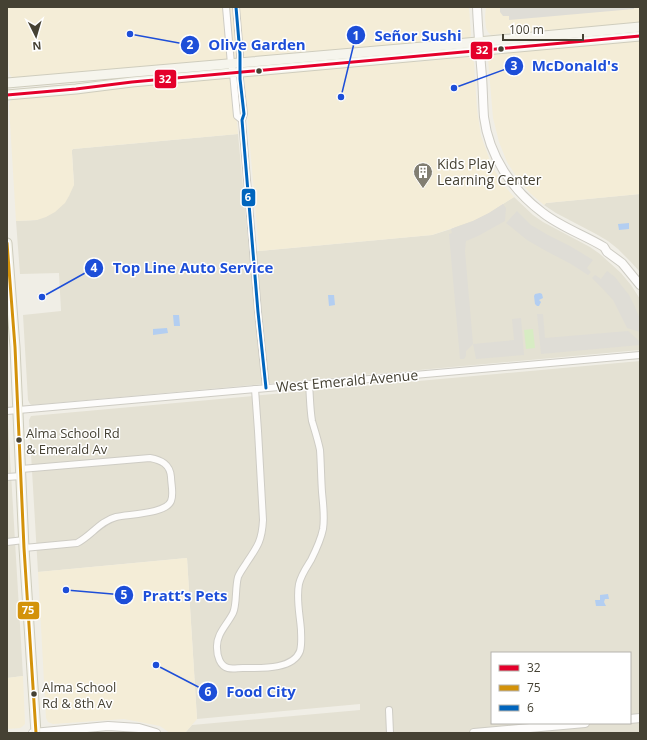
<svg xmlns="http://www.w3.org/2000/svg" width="647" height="740" viewBox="0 0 647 740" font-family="'Open Sans',sans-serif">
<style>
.residential{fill:#e4e1d3;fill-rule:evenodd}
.commercial{fill:#f4edd7}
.green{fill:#d7ecc3}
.parking{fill:#dfddd6}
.water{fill:#b3cef1}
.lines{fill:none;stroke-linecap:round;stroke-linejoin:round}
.minor-casing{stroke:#ceccc4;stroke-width:8}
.tertiary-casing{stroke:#ceccc4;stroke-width:10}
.secondary-casing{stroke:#cfcdbd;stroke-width:11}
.minor{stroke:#fdfcfb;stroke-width:6}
.tertiary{stroke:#fdfcfb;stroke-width:8}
.secondary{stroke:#f6f5ed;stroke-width:9}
.bus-1-casing{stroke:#fff;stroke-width:6}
.bus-2-casing{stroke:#fff;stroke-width:6}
.bus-3-casing{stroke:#fff;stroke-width:6}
.bus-1{stroke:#e4002b;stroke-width:3}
.bus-2{stroke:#d3920a;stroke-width:3}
.bus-3{stroke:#0065bd;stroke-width:3}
.bus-dot{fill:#454133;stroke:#fff;stroke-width:1.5}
.labels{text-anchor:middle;stroke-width:3;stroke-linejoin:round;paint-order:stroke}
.bus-label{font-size:13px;fill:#454133;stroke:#fff;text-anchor:start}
.poi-label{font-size:14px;fill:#454133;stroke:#fff;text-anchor:start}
.street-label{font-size:14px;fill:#454133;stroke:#fff}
.leader{fill:none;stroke:#1d4ed8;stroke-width:1.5}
.callout-dot{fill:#1d4ed8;stroke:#fff;stroke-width:1.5}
.mark-label{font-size:12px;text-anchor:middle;font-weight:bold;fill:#fff}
.callout-label{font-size:15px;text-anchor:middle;font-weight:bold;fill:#1d4ed8;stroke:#fff;stroke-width:3;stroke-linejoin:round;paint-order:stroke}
.line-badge{stroke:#fff;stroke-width:1.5}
.badge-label{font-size:11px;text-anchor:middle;font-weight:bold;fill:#fff}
</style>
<rect width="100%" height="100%" fill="#f0eee6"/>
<g class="residential">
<polygon points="238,134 249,252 432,235 451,229 503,204 514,197 533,215 543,222 590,247 600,254 621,273 631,285 640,299 640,350 32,405 30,404 28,400 23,315 61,311 59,273 20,274 16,221 37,220 74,185 72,153 72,150 73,149"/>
<polygon points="640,194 640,272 630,261 618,249 608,241 596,234 556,213 544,205 546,203"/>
<path d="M640,361V733H185L192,725L360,710V704L197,719L187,558L38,572L29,420L31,416ZM492,653H630V723H492Z"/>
<polygon points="7,406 23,676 7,678"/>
</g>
<g class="commercial">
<polygon points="7,7 469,7 471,35 469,39 343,52 306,51 250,57 222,62 78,75 50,74 16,77 12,77 10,75 9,72 7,41"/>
<polygon points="486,7 639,7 640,25 606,25 491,35 488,32 486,28 485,17"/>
<polygon points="640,39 640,194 546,203 544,205 530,193 518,179 507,162 499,142 493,118 488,59 489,55 490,54"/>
<polygon points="468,57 472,59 474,62 477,109 481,136 492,166 503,184 514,197 489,213 473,221 432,235 259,251 244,77 245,75 389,61 416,62"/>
<polygon points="230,76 233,81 238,134 73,149 72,150 72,153 74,185 69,196 65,203 55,212 46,217 37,220 16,221 9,106 10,102 12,98 20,97 41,97 56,96 78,91"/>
<polygon points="187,558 197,719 185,733 170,733 160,726 124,719 53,724 48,722 46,718 38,572"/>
<polygon points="23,676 25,724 23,726 20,728 7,729 7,678"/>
</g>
<polygon class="green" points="533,329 535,348 526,349 524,330"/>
<g class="parking">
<polygon points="500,7 634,7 634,9 509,20 509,16 503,16 500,12"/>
<polygon points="503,204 506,208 505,221 478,236 466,241 465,251 473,344 514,340 512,319 521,318 524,355 476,359 473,344 466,351 466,356 464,359 460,359 449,234 452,233 451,229 473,221 489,213"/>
<polygon points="517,211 531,225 548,235 570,246 593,260 587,268 591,272 588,275 571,264 548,252 527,240 506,223"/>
<polygon points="607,271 615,277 621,285 629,295 634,305 640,319 640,332 627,328 613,300 604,290 592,278 595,275 601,279"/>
<polygon points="537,314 543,314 545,338 628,331 639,341 640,345 541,354"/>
</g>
<g class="water">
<polygon points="629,223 629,229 619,230 618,224"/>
<polygon points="540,293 542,294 543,298 539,300 541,302 539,306 537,306 535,304 534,296 535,294"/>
<polygon points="328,295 334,295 335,305 329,306"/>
<polygon points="173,315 179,315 180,326 174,326"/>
<polygon points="167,328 168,333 153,335 153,329"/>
<polygon points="608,594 609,599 605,599 604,602 606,606 596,606 595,600 600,600 600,595"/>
</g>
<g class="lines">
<g class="minor-casing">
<g id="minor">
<polyline points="226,7 231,64 233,73 237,116 242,120"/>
<polyline points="236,7 240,54 240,79 244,114 242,120 258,312 266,388"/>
<path d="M255,389L258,431L263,520C262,540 258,546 247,562C244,567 240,572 238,577C235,588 237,605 233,613C227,625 216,634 217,648C217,656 220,666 228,668C232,669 238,668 243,668C260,668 293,670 300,651C302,644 301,636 301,630C300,615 296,599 299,584C301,575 306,568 311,560C316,550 321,539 323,529C325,517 323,504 322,492C321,478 321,464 320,450C318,440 315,431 312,421C310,409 310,396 309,384"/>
<polyline points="7,411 640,355"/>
<path d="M21,469L150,458C161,460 170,464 171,477C171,484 174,494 171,501C166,514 128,514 116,517C100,521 91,536 77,543L24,548"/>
<polyline points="7,477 21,476"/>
<polyline points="7,542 24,540"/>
<polyline points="389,710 390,733"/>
</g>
</g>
<g class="tertiary-casing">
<g id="tertiary">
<path d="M477,7C478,30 480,54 482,77C483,90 483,103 484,117C489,156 512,190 543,213C561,227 584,235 604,247L607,252L622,263L640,285"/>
<polyline points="630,719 640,718"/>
<polyline points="33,733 108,726 139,728 156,733"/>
<polyline points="474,733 585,723"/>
</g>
</g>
<g class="secondary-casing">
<g id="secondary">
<polyline points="7,83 423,47 640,27"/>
<polyline points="7,95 76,89 132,82 640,36"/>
<polyline points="7,243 15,347 24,548 36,733"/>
</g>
</g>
<use href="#minor" class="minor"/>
<use href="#tertiary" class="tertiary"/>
<use href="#secondary" class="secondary"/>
<g class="bus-1-casing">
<polyline id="bus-1" points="7,95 76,89 132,82 640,36"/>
</g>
<g class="bus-2-casing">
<polyline id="bus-2" points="7,243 15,347 24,548 36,733"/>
</g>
<g class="bus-3-casing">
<polyline id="bus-3" points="236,7 240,54 240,79 244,114 242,120 258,312 266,388"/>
</g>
<use href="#bus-1" class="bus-1"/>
<use href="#bus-2" class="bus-2"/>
<use href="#bus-3" class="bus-3"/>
</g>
<defs>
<g id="building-pin" transform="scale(1)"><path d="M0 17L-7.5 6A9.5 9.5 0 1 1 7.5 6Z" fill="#817e72" stroke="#fff"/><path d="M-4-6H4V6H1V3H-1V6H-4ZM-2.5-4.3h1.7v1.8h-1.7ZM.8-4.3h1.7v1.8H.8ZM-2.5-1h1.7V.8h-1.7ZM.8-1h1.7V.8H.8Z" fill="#fff"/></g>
</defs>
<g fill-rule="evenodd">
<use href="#building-pin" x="423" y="172"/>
</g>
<g class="bus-dot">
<circle cx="501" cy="49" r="3.5"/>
<circle cx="259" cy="71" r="3.5"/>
<circle cx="19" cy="440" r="3.5"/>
<circle cx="34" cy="694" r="3.5"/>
</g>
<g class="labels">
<g class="bus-label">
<text x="26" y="438">Alma School Rd<tspan x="26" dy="16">&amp; Emerald Av</tspan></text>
<text x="42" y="692">Alma School<tspan x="42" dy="16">Rd &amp; 8th Av</tspan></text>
</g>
<g class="poi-label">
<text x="437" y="169">Kids Play<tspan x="437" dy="16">Learning Center</tspan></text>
</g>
<g class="street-label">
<text transform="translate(347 381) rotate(-5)" y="5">West Emerald Avenue</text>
</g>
</g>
<path class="leader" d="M341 97L356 35M130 34L190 45M454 88L514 66M42 297L94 268M66 590L124 595M156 665L208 692"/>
<g class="callout-dot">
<circle cx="341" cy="97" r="4"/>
<circle cx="130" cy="34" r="4"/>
<circle cx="454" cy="88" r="4"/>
<circle cx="42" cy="297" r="4"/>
<circle cx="66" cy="590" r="4"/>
<circle cx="156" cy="665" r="4"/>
<circle cx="356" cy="35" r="10"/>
<circle cx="190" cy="45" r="10"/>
<circle cx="514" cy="66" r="10"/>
<circle cx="94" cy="268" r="10"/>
<circle cx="124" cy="595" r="10"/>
<circle cx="208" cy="692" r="10"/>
</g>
<g class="mark-label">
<text x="356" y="40">1</text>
<text x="190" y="49">2</text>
<text x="514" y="70">3</text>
<text x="94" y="272">4</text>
<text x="124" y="599">5</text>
<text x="208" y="696">6</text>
</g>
<g class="callout-label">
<text x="418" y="41">Señor Sushi</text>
<text x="257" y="50">Olive Garden</text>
<text x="575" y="71">McDonald's</text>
<text x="193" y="273">Top Line Auto Service</text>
<text x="185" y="601">Pratt’s Pets</text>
<text x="261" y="697">Food City</text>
</g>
<g class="line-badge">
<rect x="470" y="41" width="23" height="19" rx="4" fill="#e4002b"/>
<rect x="154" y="69" width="23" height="20" rx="4" fill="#e4002b"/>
<rect x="241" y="188" width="15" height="19" rx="4" fill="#0065bd"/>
<rect x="17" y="601" width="23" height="19" rx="4" fill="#d3920a"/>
</g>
<g class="badge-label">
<text x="482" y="54">32</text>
<text x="165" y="83">32</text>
<text x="248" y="201">6</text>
<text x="28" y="614">75</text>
</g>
<rect width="647" height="740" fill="none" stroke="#454133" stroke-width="16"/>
<rect x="491" y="652" width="140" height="72" fill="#ffffff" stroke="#b5b3ad"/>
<rect x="499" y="665" width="20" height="6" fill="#e4002b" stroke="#b5b3ad"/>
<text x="527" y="672" font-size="12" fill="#454133">32</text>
<rect x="499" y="685" width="20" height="6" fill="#d3920a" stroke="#b5b3ad"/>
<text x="527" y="692" font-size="12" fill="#454133">75</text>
<rect x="499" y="705" width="20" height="6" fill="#0065bd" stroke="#b5b3ad"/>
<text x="527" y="712" font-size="12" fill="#454133">6</text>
<g transform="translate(36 36) rotate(175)" stroke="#ffffff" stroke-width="3" paint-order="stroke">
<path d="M0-3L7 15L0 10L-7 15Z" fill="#454133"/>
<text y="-6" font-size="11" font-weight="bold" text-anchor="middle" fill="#454133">N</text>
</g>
<path d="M503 34v6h80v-6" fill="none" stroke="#454133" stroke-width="2"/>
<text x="509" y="34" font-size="12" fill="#454133" stroke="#ffffff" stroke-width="3" paint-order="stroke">100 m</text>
</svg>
